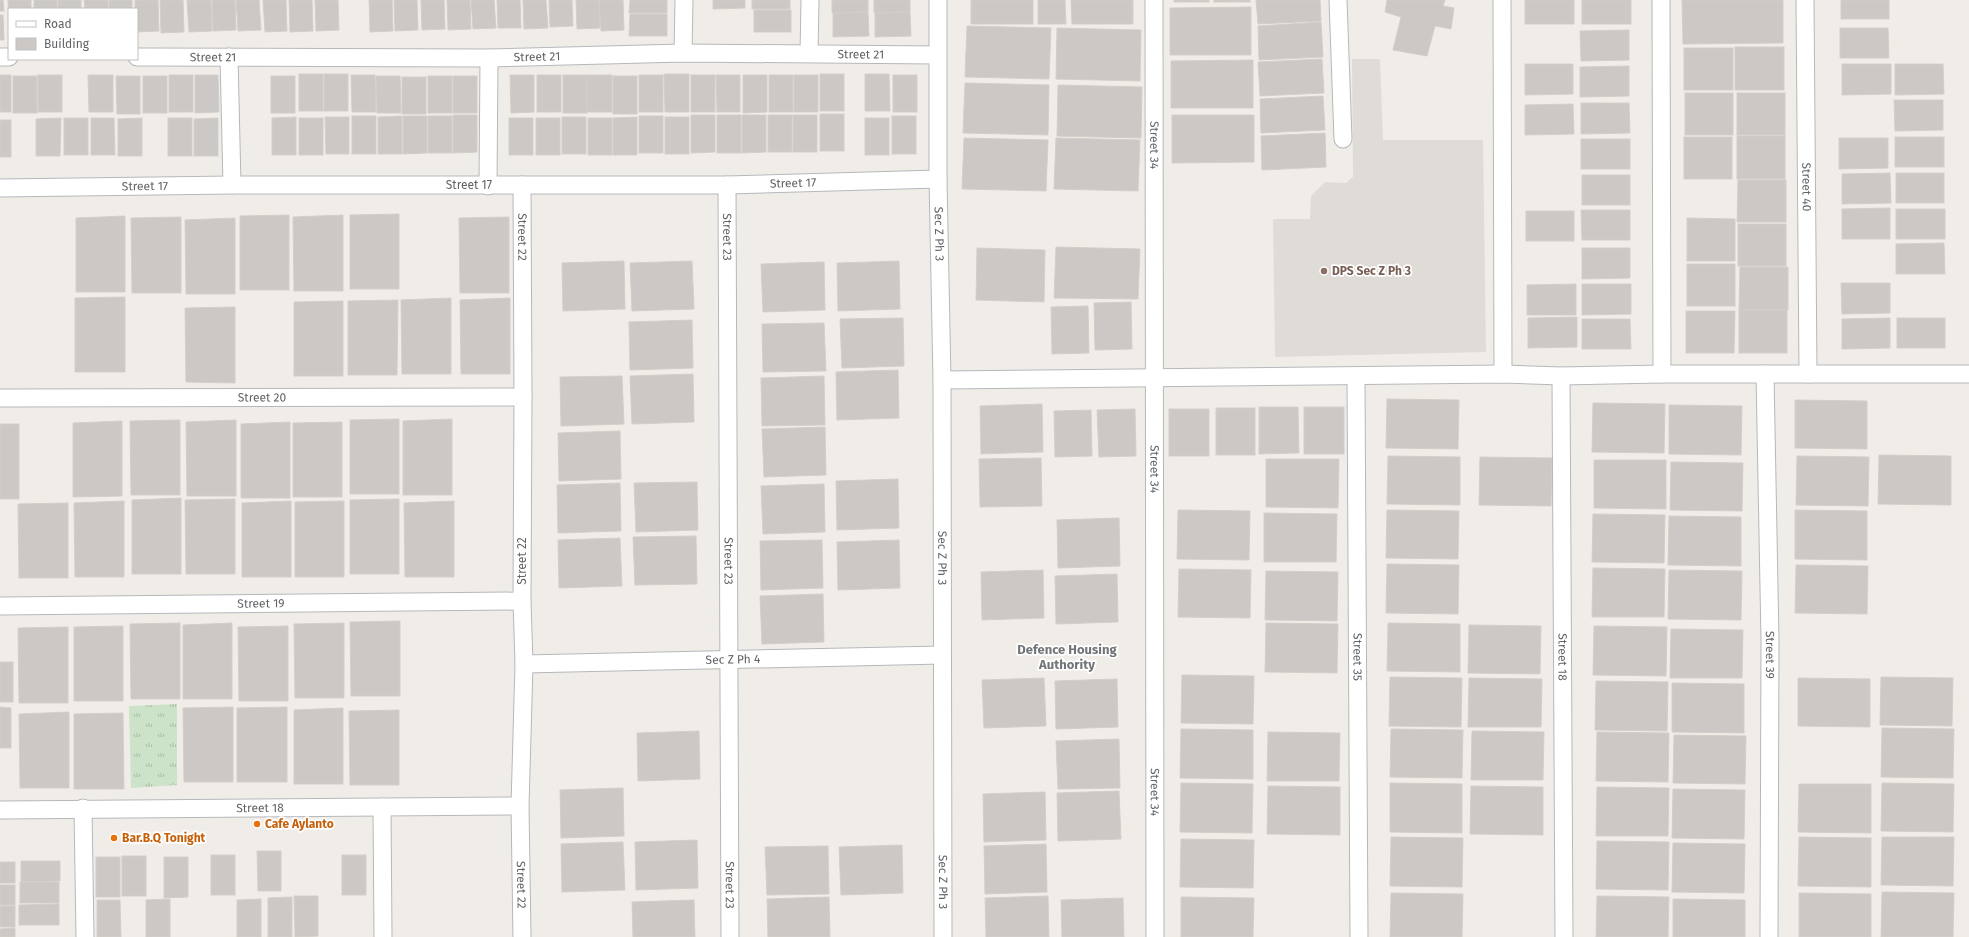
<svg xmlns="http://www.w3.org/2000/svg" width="1969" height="937" viewBox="0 0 1969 937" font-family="'Fira Sans',sans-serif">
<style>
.education{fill:#dfdcd7}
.grass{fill:url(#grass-tufts)}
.building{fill:#cbc8c5;stroke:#d4cec8}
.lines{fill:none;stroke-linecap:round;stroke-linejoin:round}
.minor-casing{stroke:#b5b8bb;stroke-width:19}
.minor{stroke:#fff;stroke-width:17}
.education-dot{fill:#8d6e63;stroke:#fff;stroke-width:1.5}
.food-dot{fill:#e8710a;stroke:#fff;stroke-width:1.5}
.labels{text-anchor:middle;stroke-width:3.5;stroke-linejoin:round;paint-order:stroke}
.street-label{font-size:12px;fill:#606366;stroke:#fff}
.education-label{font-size:12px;font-weight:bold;fill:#785e54;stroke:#fff;text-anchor:start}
.food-label{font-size:12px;font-weight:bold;fill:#c56008;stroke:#fff;text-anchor:start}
.neighbourhood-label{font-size:13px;font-weight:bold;fill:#717578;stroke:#fff}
</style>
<defs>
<pattern id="grass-tufts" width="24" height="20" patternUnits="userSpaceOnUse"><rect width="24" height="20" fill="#cce3c9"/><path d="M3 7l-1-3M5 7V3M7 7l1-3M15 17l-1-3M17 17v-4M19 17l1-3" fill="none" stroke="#a9bca7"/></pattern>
</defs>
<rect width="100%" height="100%" fill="#f0ede9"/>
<polygon class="education" points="1352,59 1380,59 1383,140 1483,140 1486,352 1275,357 1273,219 1310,219 1311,196 1325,182 1346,183 1353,177"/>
<polygon class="grass" points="177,704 177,785 131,788 129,706"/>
<g class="building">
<polygon points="0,0 3,0 4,11 0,11"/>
<polygon points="8,0 31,0 31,9 9,9 9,26"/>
<rect x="34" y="0" width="23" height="9"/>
<rect x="58" y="0" width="23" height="9"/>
<polygon points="84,0 108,0 108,9 85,9"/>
<rect x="109" y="0" width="23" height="9"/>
<polygon points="135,0 158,0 159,31 137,32 137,9 135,9"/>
<polygon points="160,0 183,0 184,32 161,33"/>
<polygon points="187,0 211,0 212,31 189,32"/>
<polygon points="212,0 235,0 236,30 213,31"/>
<polygon points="236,0 259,0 261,30 238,31"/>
<polygon points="263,0 286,0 287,31 265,32"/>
<polygon points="289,0 312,0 313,31 290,32"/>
<polygon points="315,0 338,0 339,30 316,31"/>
<polygon points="369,0 392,0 393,31 370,32"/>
<polygon points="394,0 417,0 418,30 395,31"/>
<polygon points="421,0 444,0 445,29 422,30"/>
<polygon points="447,0 470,0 471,29 448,30"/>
<polygon points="471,0 494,0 496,28 473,29"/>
<polygon points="497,0 520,0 521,28 498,28"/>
<polygon points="523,0 546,0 548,28 524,29"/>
<polygon points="549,0 572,0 573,26 550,27"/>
<polygon points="576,0 599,0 600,28 577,29"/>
<polygon points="599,0 623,0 624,30 601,31"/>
<polygon points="630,0 667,0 667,13 629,13"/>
<polygon points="713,0 745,0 745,8 713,9"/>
<rect x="752" y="0" width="38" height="9"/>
<polygon points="832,0 868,0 868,12 832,13"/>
<polygon points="874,0 910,0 910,12 874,13"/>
<rect x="971" y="0" width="62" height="24"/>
<polygon points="1038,0 1065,0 1066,24 1038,24"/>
<polygon points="1071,0 1133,0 1133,24 1072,24"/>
<rect x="1174" y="0" width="35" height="2"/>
<rect x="1214" y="0" width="36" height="2"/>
<polygon points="1256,0 1320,0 1321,21 1258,24"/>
<polygon points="1387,0 1445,0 1443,6 1454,8 1451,29 1435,26 1427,56 1393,50 1401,17 1385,12"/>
<rect x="1525" y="0" width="49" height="24"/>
<rect x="1582" y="0" width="49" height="24"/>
<polygon points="1682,0 1783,0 1783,43 1683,44"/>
<rect x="1841" y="0" width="48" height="19"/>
<polygon points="1251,7 1251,55 1170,55 1170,8"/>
<rect x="754" y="10" width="37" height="22"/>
<polygon points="868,12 869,36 833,37 833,13"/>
<polygon points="910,12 911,36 875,37 875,13"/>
<polygon points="630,14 667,14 667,36 629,36"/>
<polygon points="0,15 3,15 4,40 0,40"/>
<polygon points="1321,22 1323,57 1259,60 1258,26"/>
<polygon points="967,26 1051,28 1049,79 965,77"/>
<polygon points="1057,28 1141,30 1140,81 1056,79"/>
<polygon points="1840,28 1888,28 1889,58 1840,58"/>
<polygon points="1629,30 1629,60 1581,61 1580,31"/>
<rect x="1735" y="47" width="49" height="43"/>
<rect x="1684" y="48" width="49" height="42"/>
<polygon points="1322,59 1324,93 1260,96 1258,62"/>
<polygon points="1253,60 1253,108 1171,108 1171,61"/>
<polygon points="1525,64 1573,64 1573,94 1525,95"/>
<polygon points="1842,64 1891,64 1891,94 1842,95"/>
<polygon points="1895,64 1943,64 1944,94 1895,95"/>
<polygon points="1629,66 1629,96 1580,97 1580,67"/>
<rect x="299" y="74" width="24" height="37"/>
<rect x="324" y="74" width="24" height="37"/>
<polygon points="664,74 689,74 689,112 665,112"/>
<rect x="820" y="74" width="24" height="37"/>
<polygon points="865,74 889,74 890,111 865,111"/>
<rect x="0" y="75" width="11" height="37"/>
<rect x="38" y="75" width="24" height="37"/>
<polygon points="88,75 113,75 113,112 89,112"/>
<rect x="169" y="75" width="24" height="37"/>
<polygon points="195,75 218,75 219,112 195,113"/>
<polygon points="351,75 375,75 376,112 352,112"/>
<polygon points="510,75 534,75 534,112 511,113"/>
<rect x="537" y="75" width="24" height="37"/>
<rect x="563" y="75" width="24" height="38"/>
<rect x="587" y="75" width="25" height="37"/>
<rect x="639" y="75" width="24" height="37"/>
<rect x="691" y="75" width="24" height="37"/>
<polygon points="716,75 740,75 740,112 717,112"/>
<polygon points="743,75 767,75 767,112 743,113"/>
<rect x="769" y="75" width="24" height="37"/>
<rect x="794" y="75" width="24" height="37"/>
<rect x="893" y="75" width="24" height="37"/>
<rect x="13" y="76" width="24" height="37"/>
<polygon points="116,76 140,76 140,114 117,114"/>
<rect x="143" y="76" width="24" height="37"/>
<rect x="271" y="76" width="24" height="37"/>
<polygon points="376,76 400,76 401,113 377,113"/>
<rect x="428" y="76" width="24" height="37"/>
<rect x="453" y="76" width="24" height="37"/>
<rect x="613" y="76" width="24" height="38"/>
<rect x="402" y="77" width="24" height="37"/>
<polygon points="965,83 1049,85 1048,135 963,133"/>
<polygon points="1058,85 1142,87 1141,138 1057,136"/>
<rect x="1685" y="93" width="48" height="42"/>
<rect x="1737" y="93" width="48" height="42"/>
<polygon points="1323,96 1325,130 1261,133 1260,99"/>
<polygon points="1894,100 1943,100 1943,130 1895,131"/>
<polygon points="1581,103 1629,103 1630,133 1581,134"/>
<polygon points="1573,104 1574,134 1525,135 1525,105"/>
<rect x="820" y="114" width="24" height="37"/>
<polygon points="453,115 477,115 477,152 453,153"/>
<polygon points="691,115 715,115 715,152 691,153"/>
<rect x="717" y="115" width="24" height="38"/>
<polygon points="742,115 766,115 766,152 742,153"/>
<rect x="768" y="115" width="24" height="37"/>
<rect x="793" y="115" width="24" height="37"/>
<polygon points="1172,115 1254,115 1254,162 1172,163"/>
<rect x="352" y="116" width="24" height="38"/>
<polygon points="402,116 402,154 378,154 378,117"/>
<polygon points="403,116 427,116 427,153 403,154"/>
<rect x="428" y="116" width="24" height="37"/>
<rect x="639" y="116" width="24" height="37"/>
<rect x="892" y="116" width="24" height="38"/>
<polygon points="296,117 296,155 272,155 272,118"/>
<polygon points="325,117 349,117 349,154 326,154"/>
<rect x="562" y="117" width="24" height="37"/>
<polygon points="637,117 637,155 613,155 613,118"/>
<rect x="665" y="117" width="24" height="37"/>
<polygon points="61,118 60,156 36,156 36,119"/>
<rect x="64" y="118" width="24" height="37"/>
<polygon points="91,118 114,118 115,155 91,155"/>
<polygon points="142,118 142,156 118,156 118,119"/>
<rect x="168" y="118" width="24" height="38"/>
<polygon points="218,118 218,156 194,156 194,119"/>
<rect x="299" y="118" width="24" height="37"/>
<rect x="509" y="118" width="24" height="37"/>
<rect x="536" y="118" width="24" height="37"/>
<rect x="588" y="118" width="24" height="37"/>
<rect x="865" y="118" width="24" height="37"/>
<rect x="0" y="120" width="11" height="37"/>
<polygon points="1325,133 1326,167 1262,170 1261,136"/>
<rect x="1737" y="136" width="48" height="43"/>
<rect x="1684" y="137" width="48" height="42"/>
<rect x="1895" y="137" width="49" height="30"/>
<polygon points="964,138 1048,140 1046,191 962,189"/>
<polygon points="1056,138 1140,140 1138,191 1054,189"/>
<polygon points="1839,138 1888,138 1888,168 1839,169"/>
<rect x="1581" y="139" width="49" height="30"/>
<polygon points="1890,173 1891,203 1842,204 1842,174"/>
<rect x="1896" y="173" width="48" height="30"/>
<rect x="1582" y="175" width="48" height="30"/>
<polygon points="1738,180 1786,180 1786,222 1737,222"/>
<polygon points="1890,208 1890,239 1842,239 1842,209"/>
<rect x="1896" y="209" width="49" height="30"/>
<polygon points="1581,210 1630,210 1630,240 1582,240"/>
<rect x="1526" y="211" width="48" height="30"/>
<polygon points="399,214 399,289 350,289 350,215"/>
<polygon points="289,215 289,290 240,290 240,216"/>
<polygon points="343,215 343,291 294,291 293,217"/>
<polygon points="125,216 125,292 76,292 76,218"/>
<polygon points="181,217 181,293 132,293 131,218"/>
<polygon points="509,217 509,293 460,293 459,218"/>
<polygon points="235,218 235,294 186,294 185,220"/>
<polygon points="1687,218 1735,219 1735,261 1687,261"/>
<rect x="1738" y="224" width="48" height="42"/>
<polygon points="1944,243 1945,274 1896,274 1896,244"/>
<polygon points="1056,247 1140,249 1138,299 1054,298"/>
<polygon points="977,248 1045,250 1044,302 976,300"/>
<polygon points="1582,248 1630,248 1630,278 1582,279"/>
<polygon points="624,261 625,309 563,311 562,263"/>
<polygon points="692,261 694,309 632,311 630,263"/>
<polygon points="899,261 900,309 838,311 837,263"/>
<polygon points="824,262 825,310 763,312 761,264"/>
<rect x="1687" y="264" width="48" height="42"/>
<polygon points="1740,267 1788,267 1788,310 1739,310"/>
<polygon points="1841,283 1890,283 1890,313 1842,314"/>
<polygon points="1576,284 1576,315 1527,315 1527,285"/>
<polygon points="1582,284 1631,284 1631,314 1582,315"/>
<polygon points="125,297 125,372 75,372 75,298"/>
<polygon points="451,298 451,374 402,374 401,300"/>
<polygon points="510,298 510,374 461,374 460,300"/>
<polygon points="398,300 397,375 348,375 348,301"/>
<polygon points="343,301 343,376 294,376 294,302"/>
<polygon points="1131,302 1132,349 1095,350 1094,303"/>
<polygon points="1088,306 1089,353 1052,354 1051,307"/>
<polygon points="235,307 235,383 186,382 185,308"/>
<rect x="1739" y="310" width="48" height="43"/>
<polygon points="1686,311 1735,311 1734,353 1686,353"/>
<polygon points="1577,317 1577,347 1528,348 1528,318"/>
<polygon points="903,318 904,366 842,368 840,319"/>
<polygon points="1890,318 1890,348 1842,349 1842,319"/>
<rect x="1897" y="318" width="48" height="30"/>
<polygon points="1582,319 1630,319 1631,349 1582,349"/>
<polygon points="692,320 693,368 630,370 629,322"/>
<polygon points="824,323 826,371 763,372 762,324"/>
<polygon points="898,370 899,418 837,420 836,372"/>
<polygon points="693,374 694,422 632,424 630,376"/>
<polygon points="622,376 624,424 561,426 560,377"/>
<polygon points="824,376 825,425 762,426 761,378"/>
<polygon points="1387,399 1459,400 1458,449 1386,448"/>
<polygon points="1795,400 1867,401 1867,449 1795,448"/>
<polygon points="1593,403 1665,404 1664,453 1592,452"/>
<polygon points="1042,404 1043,452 981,454 980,406"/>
<polygon points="1669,405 1742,406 1741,455 1669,454"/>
<polygon points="1259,407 1298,407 1299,453 1259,454"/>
<rect x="1304" y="407" width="40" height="47"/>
<rect x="1216" y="408" width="39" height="47"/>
<polygon points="1135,409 1136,456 1099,457 1097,410"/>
<rect x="1169" y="409" width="40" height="47"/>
<polygon points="1091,410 1092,456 1055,457 1054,411"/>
<polygon points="399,419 399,494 350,494 350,420"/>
<polygon points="452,419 452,495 403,495 403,421"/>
<polygon points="180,420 180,495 131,495 130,421"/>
<polygon points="236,420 236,496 187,496 186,422"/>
<polygon points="122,421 122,496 73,497 73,423"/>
<polygon points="290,422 290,498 241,498 241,424"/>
<polygon points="342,422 342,497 293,497 293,423"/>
<rect x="0" y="424" width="19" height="75"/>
<polygon points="825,427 826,475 764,477 762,429"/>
<polygon points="620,431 621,479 559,481 558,433"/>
<polygon points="1879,455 1951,456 1951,505 1878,504"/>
<polygon points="1388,456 1460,457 1460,505 1387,504"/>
<polygon points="1797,456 1869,457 1868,506 1796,505"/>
<polygon points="1480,457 1552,458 1551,506 1479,505"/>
<polygon points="1041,458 1042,506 980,507 979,459"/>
<polygon points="1266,459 1339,459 1338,508 1266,507"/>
<polygon points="1594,460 1666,460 1666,509 1594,508"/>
<polygon points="1671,462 1743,463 1742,511 1670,510"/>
<polygon points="898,479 899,528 837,530 836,481"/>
<polygon points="697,482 698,530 636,532 634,483"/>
<polygon points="620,483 621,531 558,533 557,485"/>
<polygon points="824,484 825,532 763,534 761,486"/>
<polygon points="181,498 181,574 132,574 132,500"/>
<polygon points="235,499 235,574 186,574 185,500"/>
<polygon points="399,499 399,574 350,574 350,500"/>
<polygon points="124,501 124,577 75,577 74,503"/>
<polygon points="291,501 291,577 242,577 242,503"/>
<polygon points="344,501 344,577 295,577 295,502"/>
<polygon points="454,501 454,577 405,577 404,503"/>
<polygon points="68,503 68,578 19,578 18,504"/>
<polygon points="1178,510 1250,511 1249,560 1177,559"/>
<polygon points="1387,510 1459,511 1458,559 1386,558"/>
<polygon points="1795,510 1867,511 1867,560 1795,559"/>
<polygon points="1264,513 1337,514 1336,562 1264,562"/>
<polygon points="1593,514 1665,515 1664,563 1592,562"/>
<polygon points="1669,516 1741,517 1741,566 1668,565"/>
<polygon points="1119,518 1120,566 1058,568 1057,520"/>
<polygon points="696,536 697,584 635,585 633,537"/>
<polygon points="620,538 622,586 559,588 558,540"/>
<polygon points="822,540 823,588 761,590 760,541"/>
<polygon points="899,540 900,588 838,590 837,542"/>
<polygon points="1387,564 1459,565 1458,614 1386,613"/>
<polygon points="1796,565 1868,566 1867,614 1795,613"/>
<polygon points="1593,568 1665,569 1664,617 1592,617"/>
<polygon points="1179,569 1251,570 1250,618 1178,617"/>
<polygon points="1043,570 1044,618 982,620 981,572"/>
<polygon points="1669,570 1742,571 1741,620 1668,619"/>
<polygon points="1266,571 1338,572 1337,621 1265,620"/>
<polygon points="1117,574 1118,622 1056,624 1055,576"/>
<polygon points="823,594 824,642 762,644 760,596"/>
<polygon points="400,621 400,696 351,696 350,622"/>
<polygon points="180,623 180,699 131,699 130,624"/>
<polygon points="232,623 232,699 183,699 183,625"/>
<polygon points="344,623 344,698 295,698 294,624"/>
<polygon points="1266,623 1338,624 1337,673 1265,672"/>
<polygon points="1388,623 1460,624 1460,672 1387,671"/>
<polygon points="1469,625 1541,626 1540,674 1468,673"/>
<polygon points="123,626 123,701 74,701 74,627"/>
<polygon points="288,626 288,701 239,701 238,627"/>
<polygon points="1594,626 1667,627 1666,676 1593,675"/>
<polygon points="68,627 68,703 19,703 18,628"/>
<polygon points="1671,629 1743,630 1742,678 1670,678"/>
<rect x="0" y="662" width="13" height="40"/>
<polygon points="1182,675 1254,676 1253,724 1181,723"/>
<polygon points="1390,677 1462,678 1461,727 1389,726"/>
<polygon points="1881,677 1953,678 1952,726 1880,725"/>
<polygon points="1044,678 1046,726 984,728 982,680"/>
<polygon points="1469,678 1542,679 1541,727 1468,727"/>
<polygon points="1798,678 1870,679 1870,727 1798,726"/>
<polygon points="1117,679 1118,727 1056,729 1055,681"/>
<polygon points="1596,681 1668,682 1667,731 1595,730"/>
<polygon points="1672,683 1744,684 1744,733 1672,732"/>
<polygon points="0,707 11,708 11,748 0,748"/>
<polygon points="233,707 233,782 184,782 183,708"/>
<polygon points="287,707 287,782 237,782 237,708"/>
<polygon points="343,708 343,784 294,784 294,710"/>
<polygon points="399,710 399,785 350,785 349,711"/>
<polygon points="69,712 69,788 20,788 19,714"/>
<polygon points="123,713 124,789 74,789 74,714"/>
<polygon points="1882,728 1954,729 1953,778 1881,777"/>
<polygon points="1181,729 1253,730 1253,779 1180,778"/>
<polygon points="1391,729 1463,730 1462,778 1390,777"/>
<polygon points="699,731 700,779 638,781 637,733"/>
<polygon points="1472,731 1544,732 1543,780 1471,780"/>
<polygon points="1268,732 1340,733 1339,781 1267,781"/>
<polygon points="1597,732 1669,733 1668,782 1596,781"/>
<polygon points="1674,735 1746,736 1745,784 1673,783"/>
<polygon points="1119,739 1120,788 1058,789 1056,741"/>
<polygon points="1181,783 1253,784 1252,833 1180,832"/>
<polygon points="1390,783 1462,784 1462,833 1390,832"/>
<polygon points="1882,783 1954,784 1953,832 1881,831"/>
<polygon points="1799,784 1871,784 1871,833 1798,832"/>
<polygon points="1268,786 1340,787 1340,835 1267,834"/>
<polygon points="1471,786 1543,787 1543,835 1470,834"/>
<polygon points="1597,787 1669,788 1668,836 1596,836"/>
<polygon points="623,788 624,836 561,838 560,790"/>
<polygon points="1673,789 1745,790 1744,839 1672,838"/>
<polygon points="1119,791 1121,839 1058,841 1057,793"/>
<polygon points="1045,792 1046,840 984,842 983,794"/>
<polygon points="1391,837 1463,838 1462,887 1390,886"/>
<polygon points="1799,837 1871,838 1871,887 1798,886"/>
<polygon points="1882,837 1954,837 1953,886 1881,885"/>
<polygon points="1181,839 1254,840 1253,888 1180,887"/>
<polygon points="697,840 698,888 636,890 635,842"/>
<polygon points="1597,841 1669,842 1668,890 1596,889"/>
<polygon points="623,842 625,890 562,892 561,844"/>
<polygon points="1673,843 1745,844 1744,893 1672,892"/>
<polygon points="1046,844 1047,892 985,894 984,846"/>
<polygon points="902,845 903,893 841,895 839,847"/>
<polygon points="828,846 829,894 767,895 765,847"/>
<polygon points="257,851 281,851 281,891 258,891"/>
<rect x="211" y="855" width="24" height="40"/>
<rect x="342" y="855" width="24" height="40"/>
<rect x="122" y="856" width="24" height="40"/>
<rect x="96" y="857" width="24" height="40"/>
<polygon points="164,857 188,857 188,897 164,898"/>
<polygon points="21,861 60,861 60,881 21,882"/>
<rect x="0" y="862" width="15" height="21"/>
<rect x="20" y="882" width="39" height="21"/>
<rect x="0" y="885" width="15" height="20"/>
<polygon points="1882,892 1954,893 1953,937 1881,937"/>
<polygon points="1391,893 1463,894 1462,937 1390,937"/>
<polygon points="1799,893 1871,894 1871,937 1799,937"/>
<polygon points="294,896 318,896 318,936 295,937"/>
<polygon points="1048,896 1049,937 986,937 985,898"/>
<polygon points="1597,896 1669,897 1668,937 1596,937"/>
<polygon points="292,897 292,937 268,937 268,898"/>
<polygon points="829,897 830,937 768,937 767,899"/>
<polygon points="1181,897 1254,898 1253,937 1181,937"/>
<polygon points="1123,898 1124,937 1062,937 1061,900"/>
<polygon points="170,899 170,937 146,937 146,900"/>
<polygon points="261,899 261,937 237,937 237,900"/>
<polygon points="1673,899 1745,900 1745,937 1673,937"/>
<polygon points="97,900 120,900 121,937 97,937"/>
<polygon points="694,900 695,937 633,937 632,902"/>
<polygon points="59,904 59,925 19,925 19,905"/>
<rect x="0" y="906" width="15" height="21"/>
<polygon points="15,928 15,937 0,937 0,929"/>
</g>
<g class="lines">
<g class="minor-casing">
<g id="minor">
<path id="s1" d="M938,0V179L942,380L943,937"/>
<path id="s2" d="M1154,0L1155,937"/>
<polyline points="1338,0 1343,139"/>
<polyline points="1502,0 1503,374"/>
<polyline points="1661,0 1662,374"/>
<path id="s3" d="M1805,0L1808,374"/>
<polyline points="683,53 684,0"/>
<polyline points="809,53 810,0"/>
<polyline points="0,57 9,57"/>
<path id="s4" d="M137,57L489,58L683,53L937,55"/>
<polyline points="229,57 232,185"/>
<path id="s5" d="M522,185L523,397L522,601L524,664L520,806L522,937"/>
<path id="s6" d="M727,185L730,937"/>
<polyline points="488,186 489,58"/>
<path id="s7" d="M0,188L232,185H727L938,179"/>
<path id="s8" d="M1765,374L1770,641L1769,937"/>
<path id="s9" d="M1561,376L1564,937"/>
<path id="s10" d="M1356,377L1359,937"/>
<polyline points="942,380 1503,374 1561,376 1662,374 1969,374"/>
<path id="s11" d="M0,398L523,397"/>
<path id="s12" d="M0,606L522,601"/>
<path id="s13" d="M524,664L942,655"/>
<polyline points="382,807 383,937"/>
<polyline points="83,808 85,937"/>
<path id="s14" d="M0,810L520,806"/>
</g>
</g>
<use href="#minor" class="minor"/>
</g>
<circle class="education-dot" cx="1324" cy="271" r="4"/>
<g class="food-dot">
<circle cx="257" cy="824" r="4"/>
<circle cx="114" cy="838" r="4"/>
</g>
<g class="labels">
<g class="street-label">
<text dy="4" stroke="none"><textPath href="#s4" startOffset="724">Street 21</textPath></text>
<text dy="4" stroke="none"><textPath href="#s4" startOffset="76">Street 21</textPath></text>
<text dy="4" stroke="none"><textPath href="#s4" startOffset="400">Street 21</textPath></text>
<text dy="4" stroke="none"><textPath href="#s2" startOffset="145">Street 34</textPath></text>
<text dy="4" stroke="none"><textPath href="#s7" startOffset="793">Street 17</textPath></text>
<text dy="4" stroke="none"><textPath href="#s7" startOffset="145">Street 17</textPath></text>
<text dy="4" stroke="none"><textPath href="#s7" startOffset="469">Street 17</textPath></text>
<text dy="4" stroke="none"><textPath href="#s3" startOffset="187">Street 40</textPath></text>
<text dy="4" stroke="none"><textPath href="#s1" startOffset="234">Sec Z Ph 3</textPath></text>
<text dy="4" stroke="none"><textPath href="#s5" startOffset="52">Street 22</textPath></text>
<text dy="4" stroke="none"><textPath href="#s6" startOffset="52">Street 23</textPath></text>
<text dy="4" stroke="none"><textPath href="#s11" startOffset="262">Street 20</textPath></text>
<text dy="4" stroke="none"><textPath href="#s2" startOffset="469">Street 34</textPath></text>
<text dy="4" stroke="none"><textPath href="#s1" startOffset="558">Sec Z Ph 3</textPath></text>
<text transform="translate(522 561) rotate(-90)" y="4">Street 22</text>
<text dy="4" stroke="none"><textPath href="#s6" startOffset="376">Street 23</textPath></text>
<text dy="4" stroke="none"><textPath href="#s12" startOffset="261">Street 19</textPath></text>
<text dy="4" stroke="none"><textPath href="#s8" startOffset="281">Street 39</textPath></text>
<text dy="4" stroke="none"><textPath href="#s10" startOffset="280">Street 35</textPath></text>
<text dy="4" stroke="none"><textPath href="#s9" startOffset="281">Street 18</textPath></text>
<text dy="4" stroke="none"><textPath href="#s13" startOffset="209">Sec Z Ph 4</textPath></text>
<text dy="4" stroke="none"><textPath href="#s2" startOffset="792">Street 34</textPath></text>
<text dy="4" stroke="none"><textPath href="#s14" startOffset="260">Street 18</textPath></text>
<text dy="4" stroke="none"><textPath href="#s1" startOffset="882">Sec Z Ph 3</textPath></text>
<text dy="4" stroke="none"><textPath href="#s5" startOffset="700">Street 22</textPath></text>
<text dy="4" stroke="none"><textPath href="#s6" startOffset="700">Street 23</textPath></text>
</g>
<g class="education-label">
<text x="1332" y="275">DPS Sec Z Ph 3</text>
</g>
<g class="food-label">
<text x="265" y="828">Cafe Aylanto</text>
<text x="122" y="842">Bar.B.Q Tonight</text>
</g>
<g class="neighbourhood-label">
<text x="1067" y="654">Defence Housing<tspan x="1067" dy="15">Authority</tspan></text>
</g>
</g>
<rect x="8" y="8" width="130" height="52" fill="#ffffff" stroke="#bfc1c2"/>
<rect x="16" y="21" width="20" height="6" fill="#ffffff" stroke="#bfc1c2"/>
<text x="44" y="28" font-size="12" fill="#606366">Road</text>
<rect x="16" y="38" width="20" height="12" fill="#cbc8c5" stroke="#bfc1c2"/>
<text x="44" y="48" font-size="12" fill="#606366">Building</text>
</svg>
